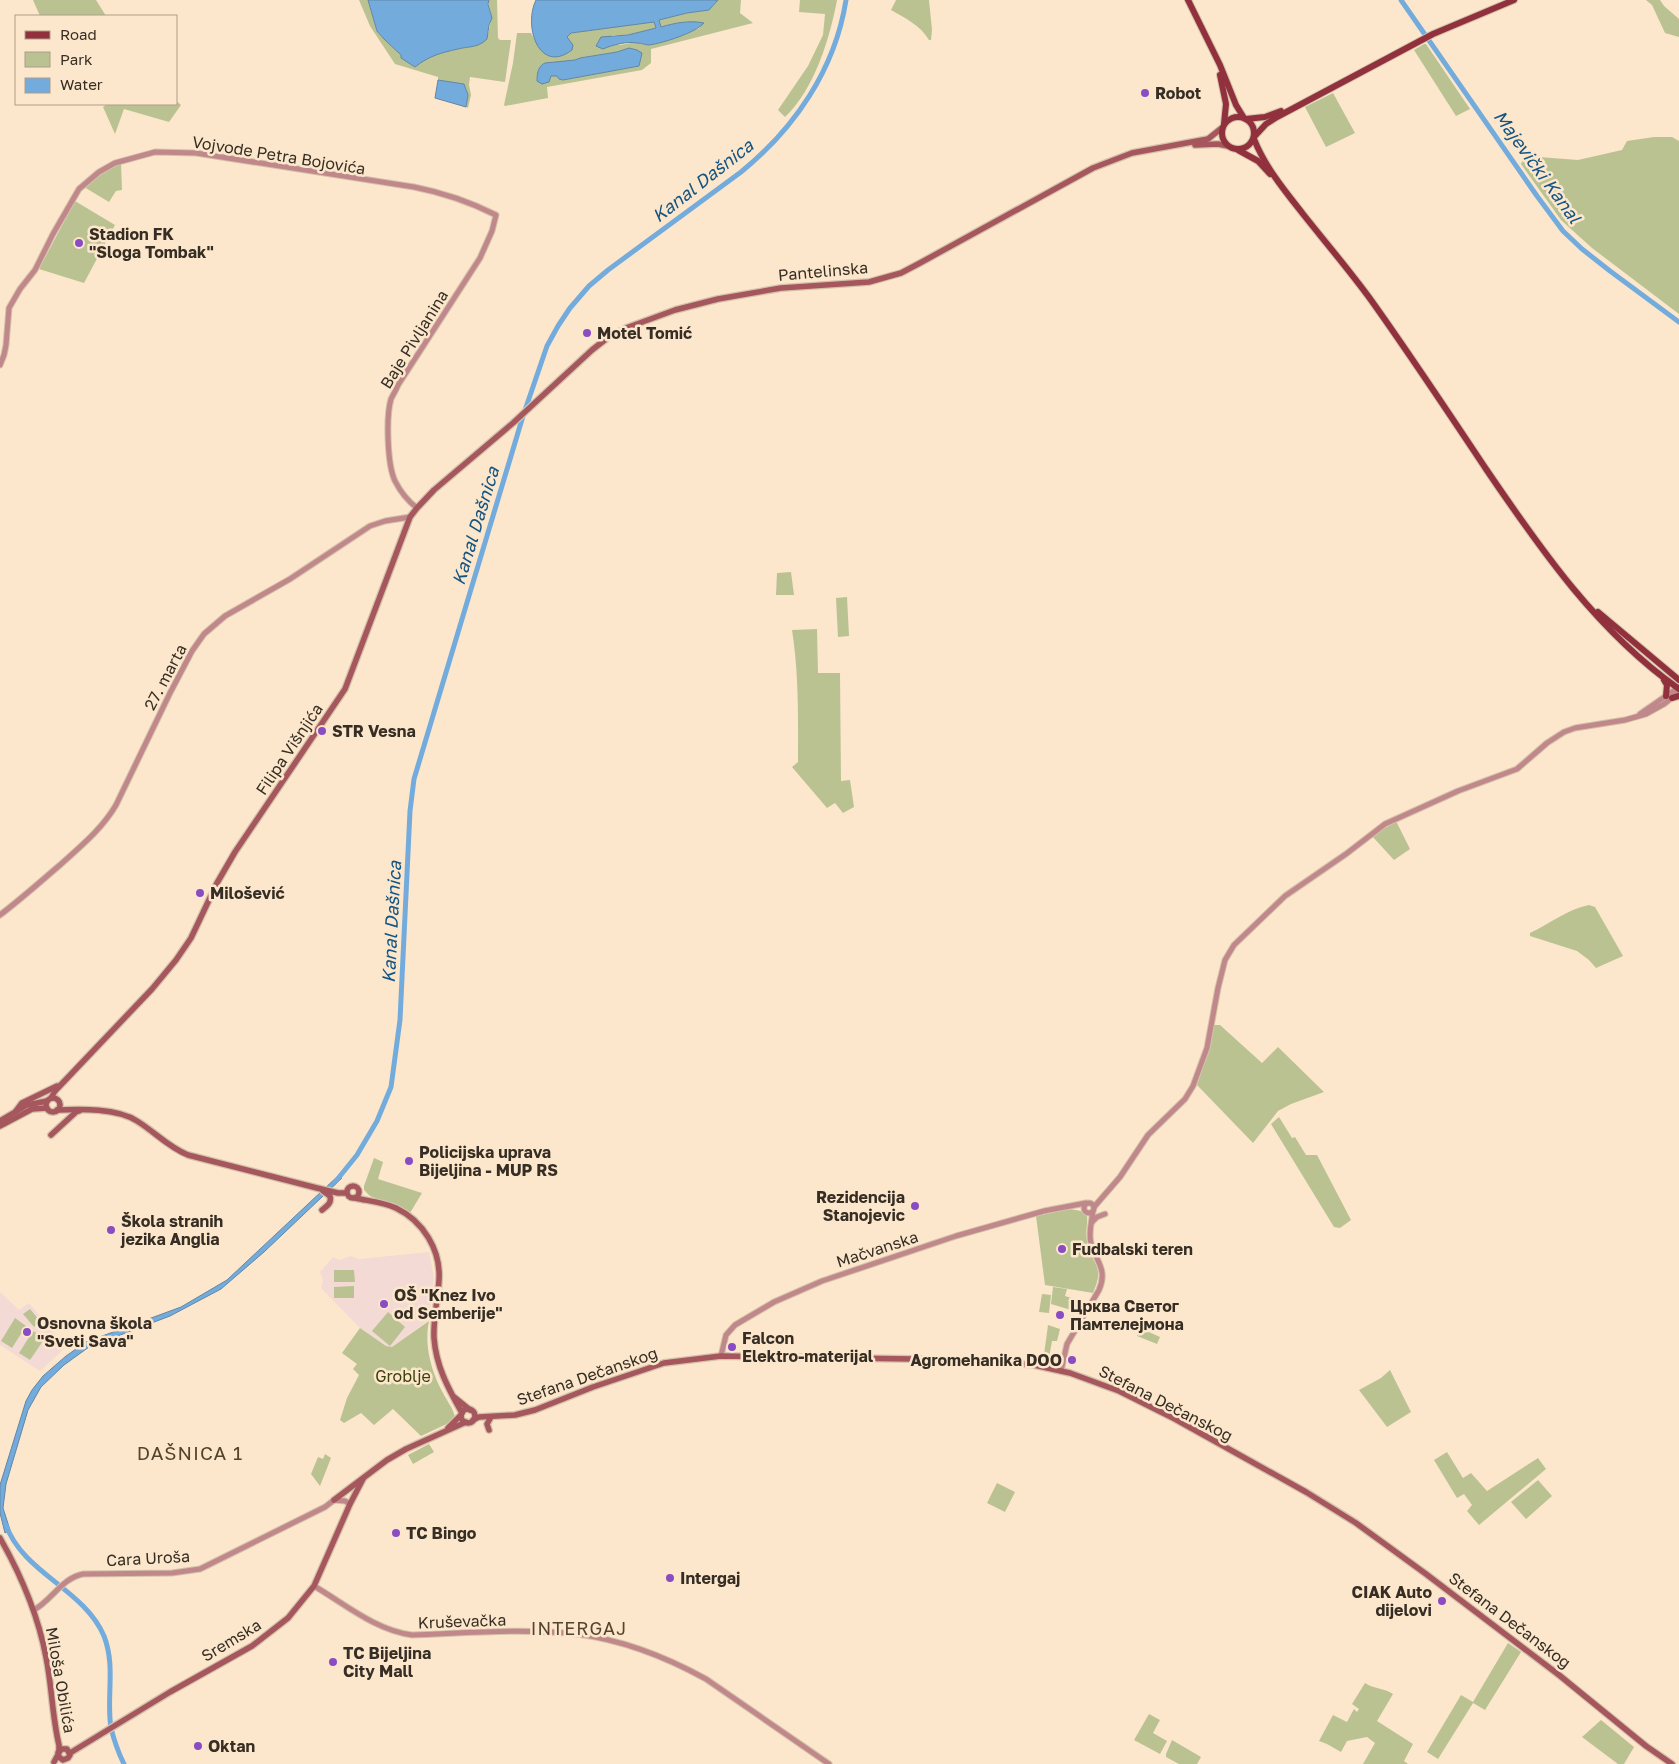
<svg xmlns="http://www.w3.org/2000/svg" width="1679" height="1764" viewBox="0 0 1679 1764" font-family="'Golos Text',sans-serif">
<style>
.education{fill:#f4dad4}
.green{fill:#bac292;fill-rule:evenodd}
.water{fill:#73acdc;stroke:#6186a5}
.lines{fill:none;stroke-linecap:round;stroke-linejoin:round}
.canal{stroke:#73acdc;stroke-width:5}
.tertiary-casing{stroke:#d4c2aa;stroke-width:7}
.secondary-casing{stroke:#d4c2aa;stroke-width:8}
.primary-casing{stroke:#d4c2aa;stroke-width:8}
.tertiary{stroke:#c0888b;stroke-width:5}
.secondary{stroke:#a6575d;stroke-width:5.5}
.primary{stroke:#91313d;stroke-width:6}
.poi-dot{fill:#894cc2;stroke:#fce7cc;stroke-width:2}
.labels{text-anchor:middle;stroke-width:5;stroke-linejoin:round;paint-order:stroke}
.poi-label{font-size:16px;font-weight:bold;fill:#362e24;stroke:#fce7cc;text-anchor:start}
.street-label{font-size:16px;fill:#362e24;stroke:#fce7cc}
.park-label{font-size:16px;fill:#3a3f08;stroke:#fce7cc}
.water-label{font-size:18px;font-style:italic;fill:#155583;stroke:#fce7cc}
.neighbourhood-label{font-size:18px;letter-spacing:1px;fill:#55442d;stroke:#fce7cc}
.quarter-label{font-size:19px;letter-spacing:1px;fill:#55442d;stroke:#fce7cc}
</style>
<rect width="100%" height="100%" fill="#fce7cc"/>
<g class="education">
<polygon points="429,1252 434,1277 429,1320 392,1347 386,1346 360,1328 321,1288 323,1280 320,1272 333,1257 339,1260 351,1256 359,1259"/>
<polygon points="0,1292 19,1310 29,1303 66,1347 40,1371 0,1345"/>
</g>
<g class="green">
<polygon points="33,0 96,0 106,16 40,16"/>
<path d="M359,0H368L377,31L384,39L415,67L426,58L438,53L473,46L489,32C489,26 491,24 491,18C492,12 488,7 489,0H497L498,38L500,40H511L505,82L470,77L469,85L471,95L468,108L466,107L468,95L464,84L438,80V77L395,64L370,26Z"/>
<path d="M718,0H741L740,13L753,23L651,49V63L642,70L547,87L548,98L505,106L504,105L513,63L517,33H531L538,46L567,37L571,33L654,21L656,28L628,35H612L613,44L620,45L637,42L646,45L700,28L697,22L678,23L661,27L659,20L687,13L709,10ZM629,48L638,66L563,80L559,79L557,76H551L580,58L617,52Z"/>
<path d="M800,0H837C830,38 814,90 785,117L778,110L808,66L823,35L825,14L799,12Z"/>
<path d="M896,0H929L932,30L931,40H929C920,25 905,18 891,10Z"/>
<polygon points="1646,0 1660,0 1664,6 1679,19 1679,37 1665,33 1652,5"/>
<polygon points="1424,44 1426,44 1470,109 1456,116 1414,50"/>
<polygon points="1333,93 1355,133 1326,147 1305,107"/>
<polygon points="176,101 181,105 169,122 124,109 115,134 103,107 106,105 106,104 176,104"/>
<polygon points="1654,137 1672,137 1679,141 1679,314 1592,248 1561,220 1521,164 1523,159 1526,156 1578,160 1622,150 1627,141"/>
<polygon points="121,163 122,190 116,191 109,202 84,187 98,176"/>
<polygon points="75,201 115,225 84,283 39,269"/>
<polygon points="791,572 794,595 776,595 777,573"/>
<polygon points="847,597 849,636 838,637 836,598"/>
<path d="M817,629L818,673H840L841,781L850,780L854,807L843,813L835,803L827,808L792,767L798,762C798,718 799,674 792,630Z"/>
<polygon points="1396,821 1410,849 1394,860 1372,836"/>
<path d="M1589,905L1595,907L1623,956L1596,968L1589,960L1577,951L1530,936V933C1549,924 1568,909 1589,905Z"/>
<polygon points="1214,1025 1220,1025 1262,1063 1278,1047 1324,1092 1291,1104 1278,1111 1253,1143 1197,1085 1211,1042"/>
<polygon points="1279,1117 1292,1138 1295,1137 1306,1155 1317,1155 1351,1220 1340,1228 1334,1227 1271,1124"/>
<polygon points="374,1158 383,1162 378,1179 422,1193 410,1213 370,1196 364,1190 364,1186"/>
<path d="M1070,1209L1081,1211L1087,1216C1088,1224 1085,1232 1087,1241C1091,1266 1106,1264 1093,1293L1045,1285L1036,1216Z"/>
<polygon points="334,1270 354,1270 355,1282 334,1282"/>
<polygon points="354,1286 354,1298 334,1298 334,1287"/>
<polygon points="1053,1287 1067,1289 1065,1296 1075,1299 1071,1310 1051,1304"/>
<polygon points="1042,1294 1051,1295 1049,1313 1039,1312"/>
<polygon points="30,1309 40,1321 34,1327 23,1314"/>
<polygon points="388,1312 405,1327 390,1346 372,1331"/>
<polygon points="15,1318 26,1326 12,1348 1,1341"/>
<path d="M429,1321C424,1345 431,1371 443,1393C447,1401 453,1408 455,1417L451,1422L421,1436L393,1409L374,1425L361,1413L344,1423L340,1420L347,1398L359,1375L353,1369L357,1364L342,1353L360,1328L386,1346L392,1347Z"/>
<polygon points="1048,1325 1060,1329 1057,1341 1052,1341 1048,1363 1043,1362"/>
<polygon points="1140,1328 1160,1337 1157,1344 1137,1336"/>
<polygon points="33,1331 45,1338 30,1360 19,1353"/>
<polygon points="1390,1370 1411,1412 1387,1427 1359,1390 1381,1378"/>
<polygon points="429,1444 434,1452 413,1464 408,1455"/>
<polygon points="1447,1452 1463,1478 1471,1473 1487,1491 1538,1458 1546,1469 1479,1525 1467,1511 1472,1505 1464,1494 1457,1498 1434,1460"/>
<polygon points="325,1454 331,1458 320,1486 311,1474 318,1457 323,1459"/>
<polygon points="1538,1480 1552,1496 1526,1519 1511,1502"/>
<polygon points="997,1483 1015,1492 1005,1512 987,1503"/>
<polygon points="1508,1643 1521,1652 1485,1710 1473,1703 1438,1759 1427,1752 1461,1695 1473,1702"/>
<path d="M1365,1683C1374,1689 1384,1688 1393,1694L1377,1721L1413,1744L1404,1761L1408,1764H1363L1375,1743L1367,1737L1347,1741L1341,1752L1327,1744L1319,1741L1333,1715L1347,1722L1354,1709L1357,1712L1359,1709L1352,1704Z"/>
<polygon points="1149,1714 1160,1720 1153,1733 1167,1741 1160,1754 1134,1740"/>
<polygon points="1601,1720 1634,1747 1624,1764 1618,1764 1582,1737"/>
<polygon points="1172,1740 1201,1757 1197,1764 1179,1764 1166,1757 1166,1754"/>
</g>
<g class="water">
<path d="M368,0H489L488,4L492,18L489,25L487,39C478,48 470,46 458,49C440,53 429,56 415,67L401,58V55L384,39L377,31Z"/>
<path d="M536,0H718L709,10L687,13L659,20L661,27C675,23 689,20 704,23C695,33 663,43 649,45C645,45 642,43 637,43C627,41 612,45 603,49L596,46L601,37L628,35L656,28L654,22L571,33L567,37L573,45L572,50C539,75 523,26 536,0Z"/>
<path d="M629,48L637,50L642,53L639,66L563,80L559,79L557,76H551L549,82L542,84L537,81C537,74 538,66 545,63L575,60L580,58L617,52Z"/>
<polygon points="438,80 464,84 468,95 466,107 435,98"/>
<polygon points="339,1175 342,1178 264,1252 221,1289 170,1316 89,1347 64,1365 41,1387 28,1410 6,1484 3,1508 10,1530 5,1533 0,1513 0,1485 26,1401 32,1390 43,1376 66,1356 86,1342 181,1307 227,1280"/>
</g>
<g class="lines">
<g class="canal">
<polyline points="1401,0 1537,196 1563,231 1582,249 1610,271 1679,322"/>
<path d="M336,1181L357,1155L377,1121L391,1087L400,1020L410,811L414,779L523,416L547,346L558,326L570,308L589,286L608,270L741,172C794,129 835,70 846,0"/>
<path d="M6,1525C23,1573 84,1589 104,1636C116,1667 106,1697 111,1728C114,1740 118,1752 124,1764"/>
</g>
<g class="tertiary-casing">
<g id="tertiary">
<path d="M0,365L4,355L6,345L9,308L20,289L35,270L53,234L79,189L99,172L115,163L155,152L196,153L414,187C445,193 468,201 496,215L492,231L480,258L398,385C396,390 393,395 391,399C386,416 387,464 395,481C400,491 408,501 417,508"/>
<polyline points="1640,714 1679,687"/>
<path d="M0,915C21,899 40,882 60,865C81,846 102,829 116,805L170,693L192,651L204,634L225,616L290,579L370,526L385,521L410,517"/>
<circle cx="1089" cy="1208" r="5"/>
<polyline points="1094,1207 1120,1177 1148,1135 1185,1099 1193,1086 1207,1048 1218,988 1225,960 1234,945 1285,896 1346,854 1385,824 1458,791 1517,769 1547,743 1564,732 1575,728 1625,720 1646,714 1664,704 1679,692"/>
<polyline points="1092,1222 1097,1217 1105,1214"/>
<polyline points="721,1356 726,1335 735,1325 774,1302 822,1281 956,1236 1044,1211 1086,1203"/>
<path d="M1061,1371L1067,1344L1099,1290C1108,1269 1096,1262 1091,1243C1088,1233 1092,1221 1093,1211"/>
<path d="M314,1586C345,1604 375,1630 412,1635C467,1633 522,1628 577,1634C623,1640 666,1657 706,1679L829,1764"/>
<path d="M34,1610C52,1600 62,1578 83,1574L172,1573L200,1569L325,1507L334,1500L345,1501L350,1504"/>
</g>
</g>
<g class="secondary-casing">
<g id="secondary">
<polyline points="1195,145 1218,144 1228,146"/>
<polyline points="51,1098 55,1091 152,989 176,960 191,938 217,883 235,852 345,689 410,517 417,508 434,490 513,423 592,350 606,339 626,328 675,310 718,299 781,288 869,282 901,273 920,263 1093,168 1132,153 1208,139 1223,127"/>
<circle cx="53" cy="1105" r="7"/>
<path d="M57,1110C81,1109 117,1108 137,1121C155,1132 168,1147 188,1155L317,1188L338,1193H346"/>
<polyline points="16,1111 22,1103 57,1086"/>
<polyline points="0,1121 27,1105 47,1101"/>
<polyline points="0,1126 32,1109 47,1108"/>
<polyline points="51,1135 76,1112 79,1111"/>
<circle cx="353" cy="1192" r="6"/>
<path d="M355,1198C368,1201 383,1202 396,1208C423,1221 441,1250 439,1280C438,1299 433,1319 434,1338C436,1366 448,1388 462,1413"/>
<path d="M322,1210C327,1206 332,1203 330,1196L323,1191"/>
<polyline points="454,1397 470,1410"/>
<circle cx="468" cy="1416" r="7"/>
<polyline points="473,1420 479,1417 515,1415 535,1410 593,1387 664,1363 721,1356 981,1360 1034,1365 1070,1373 1119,1391 1175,1419 1306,1492 1356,1523 1426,1574 1559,1675 1646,1746 1672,1764"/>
<polyline points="448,1428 461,1415"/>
<polyline points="489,1430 487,1424 491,1417"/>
<polyline points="334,1500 387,1460 406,1449 466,1422"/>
<path d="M0,1538C21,1575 38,1615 46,1657C52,1686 52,1716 59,1745V1751"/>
<polyline points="70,1753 170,1692 252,1646 288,1618 314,1586 350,1504 363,1479"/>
<polyline points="54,1762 61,1749 67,1749 70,1755 68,1758 63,1760 59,1757 58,1753"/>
</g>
</g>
<g class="primary-casing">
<g id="primary">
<polyline points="1188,0 1220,65 1236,105 1244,118"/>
<polyline points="1220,75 1226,104 1224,124"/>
<circle cx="1238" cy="133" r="16"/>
<polyline points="1246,119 1265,117 1281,111"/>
<polyline points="1254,137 1266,124 1277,117 1433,34 1514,0"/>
<path d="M1254,139C1265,167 1285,191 1303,214C1326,243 1350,271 1371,300C1411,356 1448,412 1486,469C1541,550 1598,632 1679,689"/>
<polyline points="1238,150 1258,161 1270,174"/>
<polyline points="1598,612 1679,680"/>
<polyline points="1664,680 1667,685 1666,696"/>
<polyline points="1672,698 1679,696"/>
</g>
</g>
<use href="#tertiary" class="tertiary"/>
<use href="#secondary" class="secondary"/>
<use href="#primary" class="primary"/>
</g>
<g class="poi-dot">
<circle cx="1145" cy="93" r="5"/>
<circle cx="79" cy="243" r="5"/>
<circle cx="587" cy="333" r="5"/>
<circle cx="322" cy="731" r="5"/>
<circle cx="200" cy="893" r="5"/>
<circle cx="409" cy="1161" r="5"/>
<circle cx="915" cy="1206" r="5"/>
<circle cx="111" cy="1230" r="5"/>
<circle cx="1062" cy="1249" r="5"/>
<circle cx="384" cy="1304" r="5"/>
<circle cx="1060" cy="1315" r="5"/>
<circle cx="27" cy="1332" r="5"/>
<circle cx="732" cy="1347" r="5"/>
<circle cx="1072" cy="1360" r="5"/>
<circle cx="396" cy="1533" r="5"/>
<circle cx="670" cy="1578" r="5"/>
<circle cx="1442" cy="1601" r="5"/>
<circle cx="333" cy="1662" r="5"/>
<circle cx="198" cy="1746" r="5"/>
</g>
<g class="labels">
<g class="poi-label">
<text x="1155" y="99">Robot</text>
<text x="89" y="240">Stadion FK<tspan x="89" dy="18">"Sloga Tombak"</tspan></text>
<text x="597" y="339">Motel Tomić</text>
<text x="332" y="737">STR Vesna</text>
<text x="210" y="899">Milošević</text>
<text x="419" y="1158">Policijska uprava<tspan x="419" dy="18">Bijeljina - MUP RS</tspan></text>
<text x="905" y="1203" text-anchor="end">Rezidencija<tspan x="905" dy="18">Stanojevic</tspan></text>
<text x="121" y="1227">Škola stranih<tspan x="121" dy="18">jezika Anglia</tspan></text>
<text x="1072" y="1255">Fudbalski teren</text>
<text x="394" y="1301">OŠ "Knez Ivo<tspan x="394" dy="18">od Semberije"</tspan></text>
<text x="1070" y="1312">Црква Светог<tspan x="1070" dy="18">Памтелејмона</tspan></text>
<text x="37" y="1329">Osnovna škola<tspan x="37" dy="18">"Sveti Sava"</tspan></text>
<text x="742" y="1344">Falcon<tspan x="742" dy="18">Elektro-materijal</tspan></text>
<text x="1062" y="1366" text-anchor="end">Agromehanika DOO</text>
<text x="406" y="1539">TC Bingo</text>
<text x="680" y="1584">Intergaj</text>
<text x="1432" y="1598" text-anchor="end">CIAK Auto<tspan x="1432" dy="18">dijelovi</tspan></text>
<text x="343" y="1659">TC Bijeljina<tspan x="343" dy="18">City Mall</tspan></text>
<text x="208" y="1752">Oktan</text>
</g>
<g class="street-label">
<text transform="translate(279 155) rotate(9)" y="6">Vojvode Petra Bojovića</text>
<text transform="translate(823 271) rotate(-5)" y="6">Pantelinska</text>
<text transform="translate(414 339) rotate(-58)" y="6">Baje Pivljanina</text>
<text transform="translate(165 677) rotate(-62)" y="6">27. marta</text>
<text transform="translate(289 749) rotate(-56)" y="6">Filipa Višnjića</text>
<text transform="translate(877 1249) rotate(-18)" y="6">Mačvanska</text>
<text transform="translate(587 1376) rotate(-19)" y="6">Stefana Dečanskog</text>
<text transform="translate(1166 1403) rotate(27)" y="6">Stefana Dečanskog</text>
<text transform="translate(148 1558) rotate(-3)" y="6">Cara Uroša</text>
<text transform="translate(1510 1620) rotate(37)" y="6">Stefana Dečanskog</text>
<text transform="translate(462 1621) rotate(-2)" y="6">Kruševačka</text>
<text transform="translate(231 1640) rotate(-31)" y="6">Sremska</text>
<text transform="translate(61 1680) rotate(80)" y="6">Miloša Obilića</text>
</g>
<g class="park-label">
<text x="403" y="1382">Groblje</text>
</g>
<g class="water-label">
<text transform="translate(1537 167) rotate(54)" y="6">Majevički Kanal</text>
<text transform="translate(703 181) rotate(-38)" y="6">Kanal Dašnica</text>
<text transform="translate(476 526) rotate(-73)" y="6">Kanal Dašnica</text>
<text transform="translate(392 922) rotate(-87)" y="6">Kanal Dašnica</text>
</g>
<g class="neighbourhood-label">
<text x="579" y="1635">INTERGAJ</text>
</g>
<g class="quarter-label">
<text x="190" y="1460">DAŠNICA 1</text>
</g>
</g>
<rect x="15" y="15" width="162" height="90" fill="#fce7cc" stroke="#ad9d89"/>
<rect x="25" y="31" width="25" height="8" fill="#91313d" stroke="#ad9d89"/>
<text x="60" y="40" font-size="15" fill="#362e24">Road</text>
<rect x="25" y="52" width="25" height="15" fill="#bac292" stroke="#ad9d89"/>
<text x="60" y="65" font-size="15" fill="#362e24">Park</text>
<rect x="25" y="78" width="25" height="15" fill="#73acdc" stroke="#ad9d89"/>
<text x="60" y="90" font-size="15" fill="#362e24">Water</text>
</svg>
